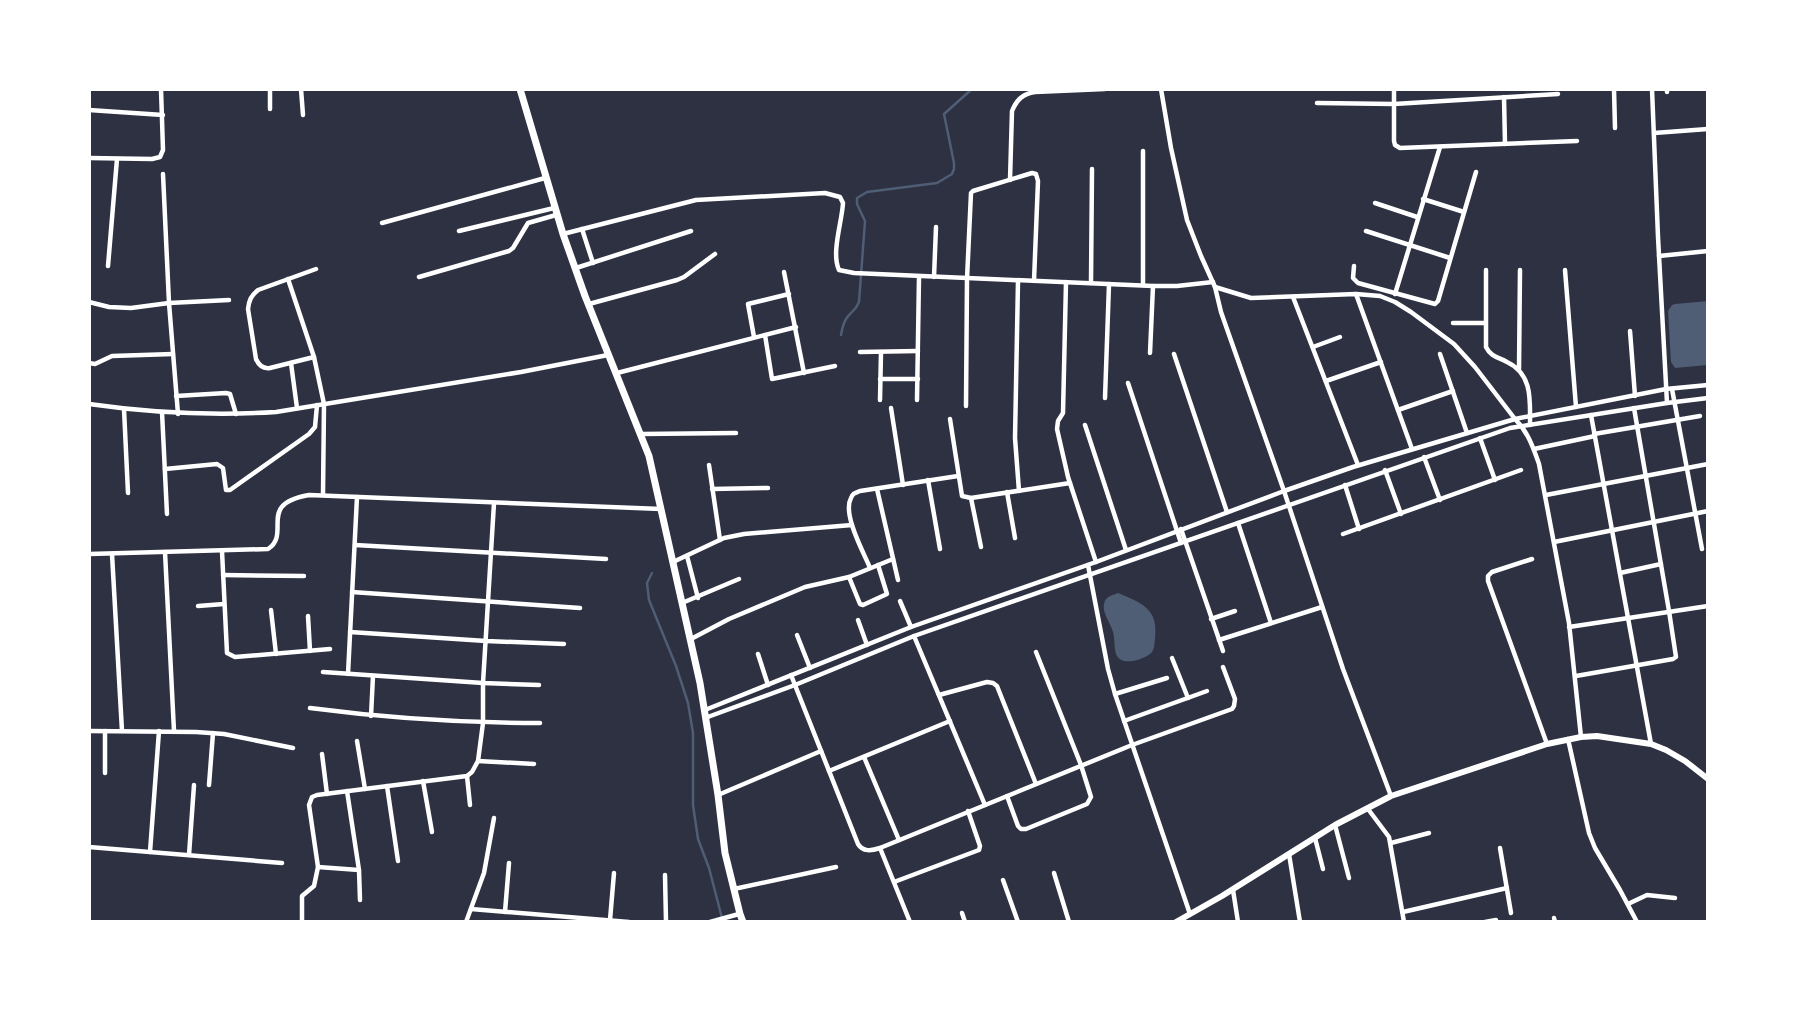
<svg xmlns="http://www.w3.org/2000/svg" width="1797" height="1011" viewBox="0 0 1797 1011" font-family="Commissioner,sans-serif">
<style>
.water{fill:#4f5d75}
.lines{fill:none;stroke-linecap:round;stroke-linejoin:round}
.stream{stroke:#4f5d75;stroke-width:2.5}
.minor{stroke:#fff;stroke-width:4.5}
.tertiary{stroke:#fff;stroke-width:6}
.primary{stroke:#fff;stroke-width:7}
</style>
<rect width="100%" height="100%" fill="#2d3142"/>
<g class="water">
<polygon points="1708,301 1708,365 1675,368 1671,362 1668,311 1672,305 1675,304"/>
<path d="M1118,593C1141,603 1159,608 1155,639C1154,644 1155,650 1150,654C1142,660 1121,667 1116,654C1114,648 1115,639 1113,632C1111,623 1100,611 1105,601C1107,596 1113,595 1118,593Z"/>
</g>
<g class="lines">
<g class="stream">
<path d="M841,335C842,329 843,324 846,319C851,311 855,312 859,302L865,221L857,204V198L867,192L937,183L952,174L954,169V163L944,114L972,89"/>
<polyline points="652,573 647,583 649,600 676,666 688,703 693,733 693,805 698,839 709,868 723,922"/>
</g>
<g class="minor">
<polyline points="301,89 303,115"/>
<polyline points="1161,89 1171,148 1187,220 1201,256 1215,287 1221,312 1284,491 1343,669 1391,796"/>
<polyline points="1394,89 1394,141 1395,145 1400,148 1577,141"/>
<polyline points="1614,89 1615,128"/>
<polyline points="1652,89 1658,237 1667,403"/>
<polyline points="1667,89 1667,92"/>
<polyline points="1504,97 1505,144"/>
<polyline points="1317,103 1394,104 1558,94"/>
<polyline points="270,109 270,89"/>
<polyline points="89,110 163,115"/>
<polyline points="1654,133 1708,129"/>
<polyline points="89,158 152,159 160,157 163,150 161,89"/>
<polyline points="163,174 169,303 178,414"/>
<path d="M1010,180L1012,111C1017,99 1023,94 1035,92L1105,89"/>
<polyline points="1423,199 1464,212"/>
<polyline points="1375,203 1417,217"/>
<polyline points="382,223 545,178"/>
<polyline points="582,229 593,263"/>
<polyline points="459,231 554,208"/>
<polyline points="1366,231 1450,258"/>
<path d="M563,234L696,200L825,193L840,197L843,203C842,222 831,253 839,270L854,273L1153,286H1177L1213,282"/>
<polyline points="1659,256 1708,251"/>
<polyline points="108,266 117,159"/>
<polyline points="1354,266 1353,278 1358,283 1435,304 1438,301 1476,172"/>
<polyline points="576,268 691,231"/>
<path d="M1486,270V347C1491,357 1498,357 1507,362C1533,374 1530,401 1530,425"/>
<polyline points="1565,270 1576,407"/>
<polyline points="784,272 804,373"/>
<polyline points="419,277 509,251 513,248 528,223 556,215"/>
<polyline points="934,277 936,227"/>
<polyline points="288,279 314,357 324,404 323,495"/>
<polyline points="1018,281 1015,438 1019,491"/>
<polyline points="1066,282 1063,413 1058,421 1057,429 1068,477 1096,562"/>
<polyline points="1091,283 1092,169"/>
<polyline points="1143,285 1143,151"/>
<path d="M1215,287L1251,298L1356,294L1380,296L1395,302L1411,312L1454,344L1475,367L1515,419C1528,432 1533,447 1539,464L1569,623L1581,737"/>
<polyline points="1356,294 1412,449"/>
<polyline points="1395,294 1440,147"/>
<polyline points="1293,297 1358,465"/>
<polyline points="89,302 109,307 131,308 169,303 229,300"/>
<polyline points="589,304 677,280 684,277 715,254"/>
<polyline points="1453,323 1485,323"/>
<polyline points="1630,331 1635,396"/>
<polyline points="765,335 772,379 835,366"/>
<polyline points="754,337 748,304 789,294"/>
<polyline points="1313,347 1340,337"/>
<polyline points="860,352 918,351"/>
<polyline points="1150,353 1153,286"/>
<polyline points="1174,354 1227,512"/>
<polyline points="1440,354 1467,433"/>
<path d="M314,357L270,368C263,369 259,366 256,359L248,309C249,300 251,296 258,290L316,269"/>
<polyline points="89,363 95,364 112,356 173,354"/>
<polyline points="291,363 297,408"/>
<polyline points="1519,369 1520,270"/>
<polyline points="617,373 796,327"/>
<polyline points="880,379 918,379"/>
<polyline points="1326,381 1381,362"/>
<polyline points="1128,383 1181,543"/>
<polyline points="1672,389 1702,549"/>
<polyline points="176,396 226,393 230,394 236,414"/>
<polyline points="1105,398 1109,284"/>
<polyline points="880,400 881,352"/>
<polyline points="917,400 919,277"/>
<path d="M89,404C152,413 213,416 276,412L521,372L608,355"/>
<polyline points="966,406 967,279 971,193 973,191 1032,173 1036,174 1038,181 1034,281"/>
<polyline points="891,408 903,485"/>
<polyline points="124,409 128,493"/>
<polyline points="1398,410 1453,391"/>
<polyline points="162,412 167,514"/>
<polyline points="1591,415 1651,744"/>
<polyline points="950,419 962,496 971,498 1070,483"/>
<polyline points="1085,425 1126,550"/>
<polyline points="641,434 736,433"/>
<polyline points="1594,434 1700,416"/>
<polyline points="1480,438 1495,480"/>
<polyline points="1534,449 1595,436"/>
<polyline points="1424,457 1440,500"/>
<polyline points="709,465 720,540"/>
<polyline points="165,469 217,464 223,468 226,490 230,490 309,434 315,427 317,405"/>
<polyline points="1385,470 1401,514"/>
<polyline points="928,480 940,549"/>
<polyline points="1345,485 1359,529"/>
<polyline points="712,489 768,488"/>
<polyline points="877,489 898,580"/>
<polyline points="1007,492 1015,538"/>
<polyline points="1546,495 1708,464"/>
<polyline points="971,498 981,547"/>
<polyline points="1238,523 1271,623"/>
<polyline points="1181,529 1223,651"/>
<polyline points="1343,534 1521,470"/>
<polyline points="1554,542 1708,511"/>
<polyline points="355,545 606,559"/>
<polyline points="222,551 227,653 235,657 330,649"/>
<polyline points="165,552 174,731"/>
<path d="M89,554L268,549C292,533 256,504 309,495L661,509"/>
<polyline points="112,554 122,731"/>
<polyline points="687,556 698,598"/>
<polyline points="1532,559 1492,572 1488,576 1488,581 1547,744"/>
<polyline points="673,562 724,538 744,534 852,525"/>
<polyline points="1088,565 1108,669 1115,694 1190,914"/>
<path d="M870,568C864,553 842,514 851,498C853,493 855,493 860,491L958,476"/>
<polyline points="1620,573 1661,564"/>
<polyline points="223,575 304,576"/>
<polyline points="849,577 860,604 863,605 887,594 878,565"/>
<polyline points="352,592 580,608"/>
<polyline points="900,601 911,627"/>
<polyline points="682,603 739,579"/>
<polyline points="198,606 224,604"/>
<polyline points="271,610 276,654"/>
<polyline points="308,616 310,651"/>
<polyline points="1211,619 1235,611"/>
<polyline points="858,620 867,645"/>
<polyline points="1569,627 1708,606"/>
<polyline points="350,632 486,641 564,644"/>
<polyline points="797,635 810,668"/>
<polyline points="914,636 985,805"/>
<polyline points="691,639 729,619 805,587 849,577 893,559"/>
<polyline points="1219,640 1322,607"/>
<polyline points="758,654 768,685"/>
<polyline points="1172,658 1188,698"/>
<polyline points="323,672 483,683 539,685"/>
<polyline points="348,674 357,497"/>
<path d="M791,675L858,844C863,852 871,851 880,848L1132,745L1232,709L1234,706L1235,699L1223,667"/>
<polyline points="1576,676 1673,659 1676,657 1669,611 1634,408"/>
<polyline points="1115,694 1167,678"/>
<polyline points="939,695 987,682 993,683 997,686 1036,784"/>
<path d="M310,708C386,718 463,723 540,723"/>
<polyline points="705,710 911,627 1096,562 1284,491 1353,467 1515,419 1666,389 1708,385"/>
<polyline points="371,716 373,676"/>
<polyline points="705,718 795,685 914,636 1510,428 1667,403 1708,398"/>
<polyline points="1124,721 1207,691"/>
<polyline points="89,731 196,732 224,734 293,748"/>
<polyline points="1568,739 1589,833 1595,848 1620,890 1637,922"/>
<polyline points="357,741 365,789"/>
<polyline points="322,754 327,794"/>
<polyline points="864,757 899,840"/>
<polyline points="478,761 534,764"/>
<polyline points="829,771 950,721"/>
<polyline points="105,773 105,731"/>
<polyline points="467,776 470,805"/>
<polyline points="423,781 432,832"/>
<polyline points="209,785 213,733"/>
<polyline points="387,786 398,861"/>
<polyline points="347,791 359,870 360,900"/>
<polyline points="718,795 821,751"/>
<polyline points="1007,796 1018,826 1021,829 1026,829 1087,804 1091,797 1081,765 1036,652"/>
<polyline points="1368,809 1389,837 1404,922"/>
<polyline points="1335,825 1349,878"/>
<polyline points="1315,838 1323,869"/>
<polyline points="1391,843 1429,833"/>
<polyline points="89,847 282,863"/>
<polyline points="880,848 910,922"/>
<polyline points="1500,848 1511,913"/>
<polyline points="150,852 159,731"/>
<polyline points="1289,854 1300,922"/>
<polyline points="189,855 194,785"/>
<polyline points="318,867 359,870"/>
<polyline points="1054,873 1069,922"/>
<polyline points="665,875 666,922"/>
<polyline points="1003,880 1018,922"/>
<polyline points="894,882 979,850 980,846 968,811"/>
<polyline points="734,889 836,867"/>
<polyline points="1233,890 1238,922"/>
<polyline points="1628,904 1647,895 1675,898"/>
<polyline points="471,909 629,922"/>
<polyline points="505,912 509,863"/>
<polyline points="1403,912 1507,888"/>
<polyline points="962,913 965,922"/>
<polyline points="1554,918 1555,922"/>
<polyline points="610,920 614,873"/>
<polyline points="302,922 302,896 314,886 318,867 309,805 312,797 317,795 467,776 472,772 478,761 483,723 483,683 494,503"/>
<polyline points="466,922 484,873 494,818"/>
<polyline points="710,922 739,914"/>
<polyline points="1485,922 1496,920"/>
</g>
<polyline class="tertiary" points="1176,922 1222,896 1335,825 1391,796 1547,744 1581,737 1597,736 1651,744 1666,750 1685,761 1708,779"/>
<polyline class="primary" points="520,89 563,234 585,296 649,456 700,683 718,795 725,853 740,914 743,922"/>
</g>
<rect width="1797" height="1011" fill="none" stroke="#ffffff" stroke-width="182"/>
</svg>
